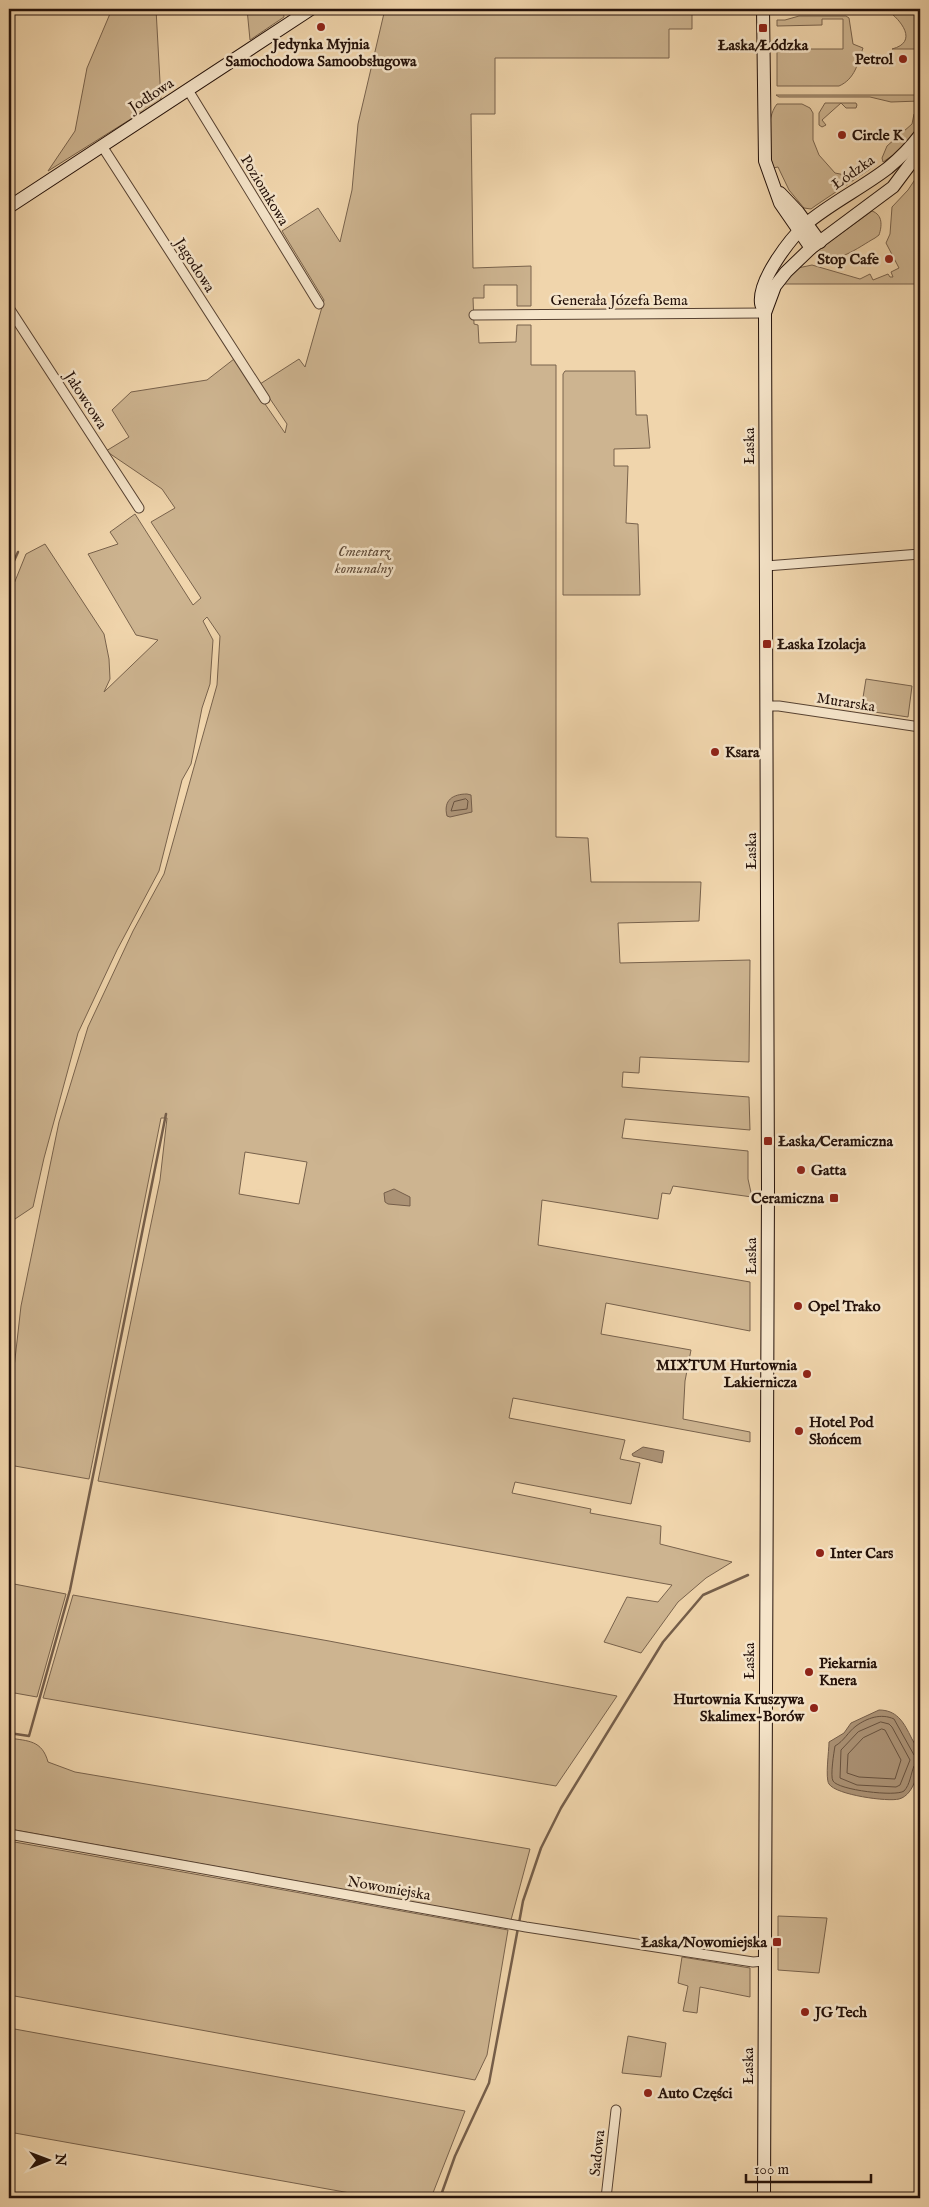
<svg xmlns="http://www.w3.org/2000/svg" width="929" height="2207" viewBox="0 0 929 2207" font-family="'IM FELL English',serif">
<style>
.green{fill:#cdb490;stroke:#78624c;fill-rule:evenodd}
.water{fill:#ab9275;stroke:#755e4a}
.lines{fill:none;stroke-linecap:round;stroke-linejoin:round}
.shore{stroke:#68523f;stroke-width:1}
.stream{stroke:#755e4a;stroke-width:2.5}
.street-casing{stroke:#574232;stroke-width:11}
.secondary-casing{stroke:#241109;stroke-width:14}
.street{stroke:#f5e4c9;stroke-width:9}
.secondary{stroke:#f5e4c9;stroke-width:12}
.rail{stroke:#241109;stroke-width:2.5;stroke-dasharray:9 9;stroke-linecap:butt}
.poi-dot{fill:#8f2418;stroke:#f5e4c9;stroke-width:2}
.labels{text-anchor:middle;stroke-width:5;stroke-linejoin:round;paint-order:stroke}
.poi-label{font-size:15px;font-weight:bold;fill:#241109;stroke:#f5e4c9;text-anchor:start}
.street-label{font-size:15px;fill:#241109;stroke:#f5e4c9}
.park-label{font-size:15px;font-style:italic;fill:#5f4a38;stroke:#f5e4c9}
</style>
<rect width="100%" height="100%" fill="#f0d5ac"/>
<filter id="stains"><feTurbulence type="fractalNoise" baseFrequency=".004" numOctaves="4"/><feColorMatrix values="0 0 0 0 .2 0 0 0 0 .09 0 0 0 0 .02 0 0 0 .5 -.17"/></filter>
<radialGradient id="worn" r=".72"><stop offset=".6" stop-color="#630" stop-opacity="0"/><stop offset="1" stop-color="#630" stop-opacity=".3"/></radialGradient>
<g class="green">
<polygon points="112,9 156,9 161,100 48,171 75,131 87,68"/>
<polygon points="247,9 283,9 284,17 250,40"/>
<path d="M385,9H692V29H669V58H495V114H471L473,268L531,266V306H517V285H484V298H473L474,324L478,325L479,343L516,342L517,325H531V365H556V837L588,838L591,882H701L699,921L618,923L620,963L750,960L749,1062L640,1057L639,1073L623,1072L622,1087L749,1097L750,1130L625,1119L622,1138L748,1151V1179L752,1197L673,1186L670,1194L662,1193L658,1219L542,1200L538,1245L750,1282V1331L606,1303L601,1334L691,1350L685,1381L683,1419L750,1432V1442L513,1398L509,1418L625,1440L620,1459L640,1463L631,1504L515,1482L512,1493L591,1509L590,1513L661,1526L660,1544L732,1562L706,1578L678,1602L641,1653L604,1642L627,1597L658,1602L672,1585L98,1481L160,1180L167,1118H161L89,1479L9,1465V1412L21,1306L59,1122L88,1027L133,931L164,874L217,685L220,636L207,617L203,621L213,640L210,684L202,708L191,764L182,780L159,871L117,950L78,1033L44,1158L33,1207L9,1223V596L26,554L45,544L104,634L109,659L110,679L104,692L158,640L136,635L88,554L118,544L110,532L135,514L193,605L201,598L151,522L175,508L162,489L106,451L129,437L112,410L131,392L207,380L234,359L285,433L287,424L260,384L299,359L305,367L324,300L282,231L318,208L340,242L352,190L358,124ZM245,1152L307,1162L299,1204L239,1194Z"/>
<path d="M827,9H920V49H892C919,42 901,20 887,10Z"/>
<path d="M799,16H846L849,18L853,44L863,48C858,63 855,79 839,86H777V49H843V19H822V25L777,26V20H785Z"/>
<polygon points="776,95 920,95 920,101 891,102 870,97 779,97"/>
<polygon points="825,103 856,103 857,105 856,108 846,108 841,103 822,120 826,125 822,127 819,125 819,113"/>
<path d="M777,104H802L810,108L813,113V140L819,155L835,173L845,175L871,159L874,161L870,169L815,206L811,209L804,208L789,190L778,167L773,168C769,150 765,119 777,104Z"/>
<polygon points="920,110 920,127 899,151 883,162 882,158 887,146 912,124 914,114"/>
<polygon points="920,172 920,284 784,284 798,268 812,265 860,279 870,274 873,280 888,274 890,277 893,277 891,272 899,268 886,243 890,234 892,207 908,190"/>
<path d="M872,211C883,215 882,226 879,235L875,238C860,246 829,271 817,251Z"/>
<polygon points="565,371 635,371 636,415 647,415 650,448 614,449 614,466 628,466 626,523 638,524 640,595 563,595 563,374"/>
<polygon points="866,679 912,686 908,717 861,710"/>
<polygon points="9,1583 66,1594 37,1697 9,1692"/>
<polygon points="73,1595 329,1641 617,1696 556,1786 43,1698"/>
<path d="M9,1738C28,1741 42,1740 48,1762L75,1772L530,1849L511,1920L9,1829Z"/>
<polygon points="9,1841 508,1930 487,2055 475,2080 9,1995"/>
<polygon points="778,1916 827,1918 819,1973 778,1970"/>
<polygon points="682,1957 750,1968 750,1997 700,1987 697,2013 683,2011 688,1986 678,1983"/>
<polygon points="9,2028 465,2111 431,2198 378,2198 9,2132"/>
<polygon points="628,2036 666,2043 661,2077 622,2073"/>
</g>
<g class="water">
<path d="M467,794L471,795L472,812L450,817L447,816C443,800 453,794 467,794Z"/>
<polygon points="394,1189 410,1197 410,1206 388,1204 385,1202 384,1193"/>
<polygon points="643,1447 664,1451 662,1463 633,1456 632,1454"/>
<path d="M879,1710C896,1710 903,1721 910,1735C912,1740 917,1746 918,1752C921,1766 915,1795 899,1799C888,1802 836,1795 829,1784C825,1778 829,1751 829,1742L844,1733L851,1723Z"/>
</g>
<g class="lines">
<g class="shore">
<polygon points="466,799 468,801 467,809 451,811 454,802"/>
<polygon points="881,1722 889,1724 892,1727 910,1760 900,1785 896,1787 857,1785 840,1778 841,1750 858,1732"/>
<polygon points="882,1729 885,1730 901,1760 895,1779 859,1777 847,1773 848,1754 863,1738"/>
<path d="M920,1757L914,1755L894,1719C881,1713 867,1718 856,1726C848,1732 844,1741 835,1746C834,1752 830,1776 833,1781C838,1790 896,1797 904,1791C910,1785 911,1773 914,1766L920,1764"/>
</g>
<g class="stream">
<polyline points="9,572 18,552"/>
<polyline points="9,1733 29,1736 70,1590 166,1114"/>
<polyline points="519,1923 523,1901 541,1848 561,1808 663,1642 703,1595 748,1575"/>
<polyline points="440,2198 455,2156 489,2083 518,1928"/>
</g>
<g class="street-casing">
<g id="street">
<polyline points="188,90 319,304"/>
<polyline points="102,146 265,399"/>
<polyline points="9,308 139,508"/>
<polyline points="474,315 765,313"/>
<polyline points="766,566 920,554"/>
<polyline points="767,706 779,706 920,727"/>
<polyline points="9,1834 526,1927 753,1962 765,1961"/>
<polyline points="606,2198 616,2110"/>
</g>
</g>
<g class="secondary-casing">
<g id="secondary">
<polyline points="763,9 765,161 780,203 811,248"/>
<polyline points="780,193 798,212 820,242"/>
<polyline points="9,207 311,9"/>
<polyline points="765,313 775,286 786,272 811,248 893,187 920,151"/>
<path d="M764,2198L768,1188L765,313C764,310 761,306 761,303C758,280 790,239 806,224C831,203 862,188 888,168C900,158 911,147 920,135"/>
</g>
</g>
<use href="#street" class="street"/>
<use href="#secondary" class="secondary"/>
<polyline class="rail" points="918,1543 920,1543"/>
</g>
<g class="poi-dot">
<circle cx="321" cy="27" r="5"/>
<rect x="758" y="23" width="10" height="10" rx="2.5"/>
<circle cx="903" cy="59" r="5"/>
<circle cx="842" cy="135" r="5"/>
<circle cx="889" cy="259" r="5"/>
<rect x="762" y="639" width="10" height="10" rx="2.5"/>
<circle cx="715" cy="752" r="5"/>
<rect x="763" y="1136" width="10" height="10" rx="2.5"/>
<circle cx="801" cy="1170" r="5"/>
<rect x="829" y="1193" width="10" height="10" rx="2.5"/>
<circle cx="798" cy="1306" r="5"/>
<circle cx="807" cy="1374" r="5"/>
<circle cx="799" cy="1431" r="5"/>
<circle cx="820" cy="1553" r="5"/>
<circle cx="809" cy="1672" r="5"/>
<circle cx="814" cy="1708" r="5"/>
<rect x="772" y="1937" width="10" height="10" rx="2.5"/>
<circle cx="805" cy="2012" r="5"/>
<circle cx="648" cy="2093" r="5"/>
</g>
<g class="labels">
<g class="poi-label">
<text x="321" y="49" text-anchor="middle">Jedynka Myjnia<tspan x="321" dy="17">Samochodowa Samoobsługowa</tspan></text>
<text x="763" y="50" text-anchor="middle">Łaska/Łódzka</text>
<text x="893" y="64" text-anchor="end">Petrol</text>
<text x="852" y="140">Circle K</text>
<text x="879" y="264" text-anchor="end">Stop Cafe</text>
<text x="777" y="649">Łaska Izolacja</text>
<text x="725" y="757">Ksara</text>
<text x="778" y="1146">Łaska/Ceramiczna</text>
<text x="811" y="1175">Gatta</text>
<text x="824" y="1203" text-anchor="end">Ceramiczna</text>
<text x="808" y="1311">Opel Trako</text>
<text x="797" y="1370" text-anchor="end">MIXTUM Hurtownia<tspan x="797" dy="17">Lakiernicza</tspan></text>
<text x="809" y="1427">Hotel Pod<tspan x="809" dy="17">Słońcem</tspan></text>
<text x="830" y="1558">Inter Cars</text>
<text x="819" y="1668">Piekarnia<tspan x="819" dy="17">Knera</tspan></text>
<text x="804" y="1704" text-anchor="end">Hurtownia Kruszywa<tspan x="804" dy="17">Skalimex-Borów</tspan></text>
<text x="767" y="1947" text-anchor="end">Łaska/Nowomiejska</text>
<text x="815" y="2017">JG Tech</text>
<text x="658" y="2098">Auto Części</text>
</g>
<g class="street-label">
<text transform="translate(151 95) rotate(-33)" y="5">Jodłowa</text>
<text transform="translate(853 172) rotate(-35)" y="5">Łódzka</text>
<text transform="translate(265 190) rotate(59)" y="5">Poziomkowa</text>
<text transform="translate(195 265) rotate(57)" y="5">Jagodowa</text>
<text x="619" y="305">Generała Józefa Bema</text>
<text transform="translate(86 400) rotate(57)" y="5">Jałowcowa</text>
<text transform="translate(749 446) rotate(-90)" y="5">Łaska</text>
<text transform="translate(846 702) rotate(9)" y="5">Murarska</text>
<text transform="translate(751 851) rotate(-90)" y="5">Łaska</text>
<text transform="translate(751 1256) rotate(-90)" y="5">Łaska</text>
<text transform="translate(749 1661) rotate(-90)" y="5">Łaska</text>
<text transform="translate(389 1888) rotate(10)" y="5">Nowomiejska</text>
<text transform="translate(748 2066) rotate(-90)" y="5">Łaska</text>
<text transform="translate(597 2153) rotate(-84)" y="5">Sadowa</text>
</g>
<g class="park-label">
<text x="364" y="556">Cmentarz<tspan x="364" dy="17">komunalny</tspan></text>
</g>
</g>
<rect width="929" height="2207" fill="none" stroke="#f0d5ac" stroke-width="30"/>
<rect x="10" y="10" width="909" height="2187" fill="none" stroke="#241109" stroke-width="2.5"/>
<rect x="15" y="15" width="899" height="2177" fill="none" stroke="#241109"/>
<g transform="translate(48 2160) rotate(89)" stroke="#f5e4c9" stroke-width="4" paint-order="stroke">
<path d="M0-4L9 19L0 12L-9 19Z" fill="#241109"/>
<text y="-8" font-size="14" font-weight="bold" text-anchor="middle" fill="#241109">N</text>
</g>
<path d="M746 2174v8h125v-8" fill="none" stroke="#241109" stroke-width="2.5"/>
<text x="754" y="2174" font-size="15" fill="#241109" stroke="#f5e4c9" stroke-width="4" paint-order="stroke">100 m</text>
<rect width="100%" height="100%" filter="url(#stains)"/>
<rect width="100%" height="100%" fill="url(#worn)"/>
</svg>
